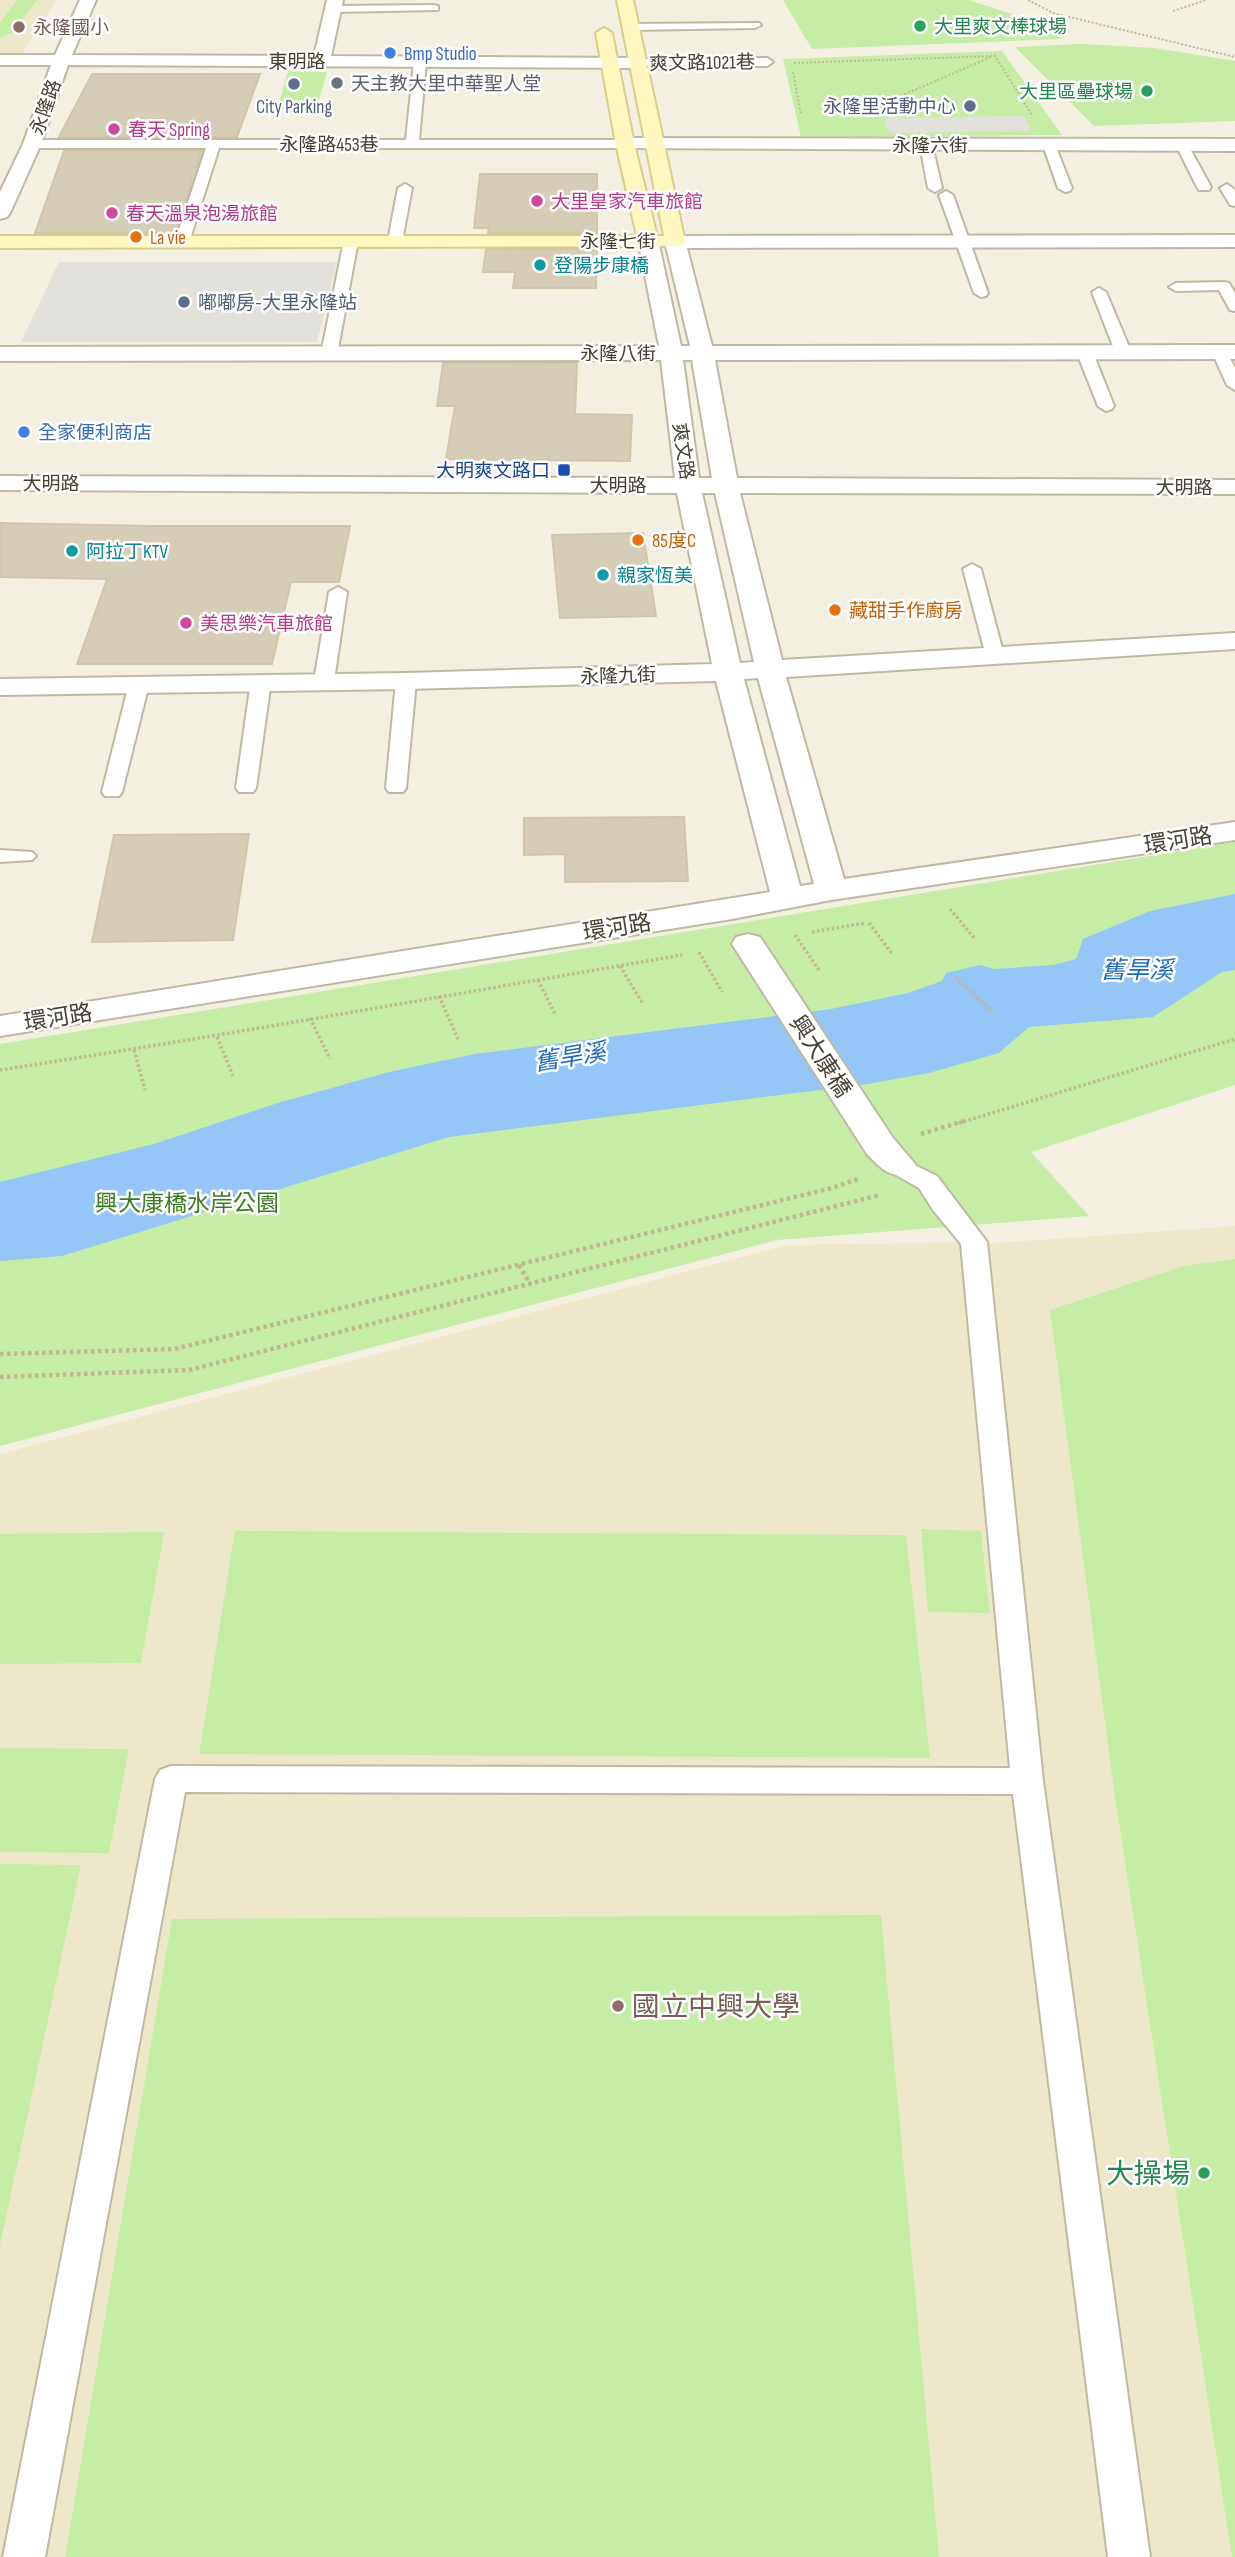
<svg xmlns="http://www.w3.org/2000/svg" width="1235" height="2557" viewBox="0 0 1235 2557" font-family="'Sofia Sans Condensed','Noto Sans TC',sans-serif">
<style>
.education{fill:#eee8ca}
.green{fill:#c5eda5}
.parking{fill:#e3e1db}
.water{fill:#96c5f8}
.building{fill:#d5cdb6;stroke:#d2c6a8;stroke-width:2}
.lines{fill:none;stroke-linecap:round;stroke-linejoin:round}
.lane-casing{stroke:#bfb9a4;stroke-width:4}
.street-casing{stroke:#bfb9a4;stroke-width:4}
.secondary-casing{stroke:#d9cd8b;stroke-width:4}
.path-far2{stroke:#c3b793;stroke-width:2;stroke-dasharray:2 2;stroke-linecap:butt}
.path-far1{stroke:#c3b793;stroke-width:3.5;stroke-dasharray:2.5 2.5;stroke-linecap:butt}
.path{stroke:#c3b793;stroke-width:4.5;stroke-dasharray:3.5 3.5;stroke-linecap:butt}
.lane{fill:#fff;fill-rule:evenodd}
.street{fill:#fff;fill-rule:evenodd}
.secondary{fill:#fff7c0;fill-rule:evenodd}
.leisure-dot{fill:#2e9e5b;stroke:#fff;stroke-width:2.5}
.education-dot{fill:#8d6e63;stroke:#fff;stroke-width:2.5}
.shop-dot{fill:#3f7fe0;stroke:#fff;stroke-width:2.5}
.worship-dot{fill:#6b7280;stroke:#fff;stroke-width:2.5}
.service-dot{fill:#5c6f8a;stroke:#fff;stroke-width:2.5}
.hotel-dot{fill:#d1479c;stroke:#fff;stroke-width:2.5}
.food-dot{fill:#e8710a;stroke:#fff;stroke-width:2.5}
.culture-dot{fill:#0f9aa8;stroke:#fff;stroke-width:2.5}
.transit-dot{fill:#1a4fb4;stroke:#fff;stroke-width:2.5}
.labels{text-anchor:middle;stroke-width:5;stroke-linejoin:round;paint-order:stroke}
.far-leisure-label{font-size:19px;fill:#27864d;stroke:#fff;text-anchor:start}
.far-education-label{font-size:19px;fill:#785e54;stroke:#fff;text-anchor:start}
.far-shop-label{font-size:19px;fill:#366cbe;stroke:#fff;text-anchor:start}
.far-street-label{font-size:19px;fill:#454032;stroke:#fff}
.far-worship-label{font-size:19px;fill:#5b616d;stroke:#fff;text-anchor:start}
.far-service-label{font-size:19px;fill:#4e5e75;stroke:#fff}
.far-hotel-label{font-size:19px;fill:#b23c85;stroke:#fff;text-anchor:start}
.far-food-label{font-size:19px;fill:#c56008;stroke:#fff;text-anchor:start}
.far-culture-label{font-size:19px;fill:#0d838f;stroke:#fff;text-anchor:start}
.far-transit-label{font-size:19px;fill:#164399;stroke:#fff;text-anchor:end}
.street-label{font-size:23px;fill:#454032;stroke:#fff}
.park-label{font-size:23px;fill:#397d1f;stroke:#fff}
.water-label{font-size:24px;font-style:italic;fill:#1f69bd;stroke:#fff}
.near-education-label{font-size:28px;fill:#785e54;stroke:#fff;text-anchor:start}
.near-leisure-label{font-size:28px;fill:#27864d;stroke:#fff;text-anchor:end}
</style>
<rect width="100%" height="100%" fill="#f3f0e2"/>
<g class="education">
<polygon points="0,0 56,0 22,54 0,54"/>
<polygon points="1235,1226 1235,2557 0,2557 0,1454 787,1245 974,1242 968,1245"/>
</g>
<g class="green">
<polygon points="17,0 37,0 14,32 0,38 0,22"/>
<polygon points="783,0 969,0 1032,21 1052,30 1063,39 812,49"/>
<polygon points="1081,44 1154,48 1235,61 1235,121 1094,126 1015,47"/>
<polygon points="1002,51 1062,135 801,137 783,59"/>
<polygon points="288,71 327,72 316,110 277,110"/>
<polygon points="1235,842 1235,1085 1031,1152 1089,1216 777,1240 0,1446 0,1044"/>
<polygon points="1235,1259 1235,2557 1232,2557 1114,1790 1050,1310 1184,1266"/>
<polygon points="921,1529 981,1531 990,1613 928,1612"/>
<polygon points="235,1531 906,1535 930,1758 199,1754"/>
<polygon points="164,1532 141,1663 0,1664 0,1534"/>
<polygon points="0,1748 129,1749 109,1853 0,1852"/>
<polygon points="0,1864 81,1865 0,2245"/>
<polygon points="881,1915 939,2557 65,2557 172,1919"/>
</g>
<g class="parking">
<polygon points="1024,116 1031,131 889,133 884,118"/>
<polygon points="59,262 337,262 317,342 21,342"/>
</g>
<polygon class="water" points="1235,894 1235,970 1222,972 1153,1017 1029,1027 999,1053 929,1073 867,1084 449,1137 62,1256 0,1261 0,1182 154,1144 278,1103 389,1072 475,1054 831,1009 908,993 942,981 946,973 980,965 994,969 1054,965 1076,959 1083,939 1150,911"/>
<g class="building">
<polygon points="92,74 260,74 237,137 59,137"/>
<polygon points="64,151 202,151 175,233 35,233"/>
<polygon points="480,174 597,174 597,233 488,233 489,228 474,228"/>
<polygon points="486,249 597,249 596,288 513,288 515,272 483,272"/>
<polygon points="443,363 577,363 575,414 632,415 630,461 446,459 455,406 437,406"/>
<polygon points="0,523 153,526 350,526 339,582 291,582 272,664 77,664 107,579 0,577"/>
<polygon points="643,533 656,616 560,618 552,535"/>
<polygon points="684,817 688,881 565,882 565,854 524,855 524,818"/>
<polygon points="249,834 233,940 92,942 114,835"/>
</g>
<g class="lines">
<g class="lane-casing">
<g id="lane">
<polygon points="434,5 438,6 438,10 334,12 328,9 334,6"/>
<polygon points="759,23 761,25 755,28 630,30 624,27 630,24"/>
<polygon points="420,58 426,62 419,140 625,140 631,144 625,148 219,148 189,242 182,246 175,242 206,148 32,148 26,144 32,140 406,140 414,62"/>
<polygon points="636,59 767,58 773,62 767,66 632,65 632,61"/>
<polygon points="926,141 932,145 942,188 935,192 928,188 920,145"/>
<polygon points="1049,141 1055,145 1072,188 1070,191 1065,192 1058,188 1043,145"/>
<polygon points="1182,141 1188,145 1211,187 1209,190 1199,190 1197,187 1176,145"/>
<polygon points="405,184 412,188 402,241 395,245 388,241 398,188"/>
<polygon points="1227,184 1235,190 1235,206 1230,205 1220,188"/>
<polygon points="946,191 953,195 988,293 986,296 981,297 974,293 939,195"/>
<polygon points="351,237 358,241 337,354 329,359 321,354 344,241"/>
<polygon points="1224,282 1229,283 1235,293 1235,311 1230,310 1219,290 1176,291 1169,287 1176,283"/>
<polygon points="1099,288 1106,292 1132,354 1129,357 1124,359 1116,354 1092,292"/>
<polygon points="1220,347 1225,349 1235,368 1235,390 1227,385 1212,352"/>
<polygon points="1085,348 1093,353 1114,406 1112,409 1106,411 1098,406 1077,353"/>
<polygon points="972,564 981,569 1004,656 1002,660 988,660 986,656 963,569"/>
<polygon points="338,587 347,592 334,681 324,687 314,681 329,592"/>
<polygon points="261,675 271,681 256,788 253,792 239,792 236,788 251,681"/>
<polygon points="406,675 416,681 406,788 403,792 389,792 386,788 396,681"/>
<polygon points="139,678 149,684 122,792 119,796 105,796 102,792 129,684"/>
<polygon points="0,850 32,852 36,856 32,860 0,862"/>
<polygon points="898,1157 937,1176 987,1242 1043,1781 1150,2557 1108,2557 1013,1794 185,1792 45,2557 3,2557 155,1779 160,1770 171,1766 1010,1768 961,1244 933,1210 919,1188 889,1171 886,1165 889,1159"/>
</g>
</g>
<g class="street-casing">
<g id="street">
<polygon points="80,0 96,0 72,55 314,56 327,0 343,0 331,56 636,58 645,63 636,68 68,65 41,144 10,213 7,217 0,219 0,192 23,144 51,65 0,65 0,55 55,55"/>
<polygon points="625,138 1235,139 1235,151 618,148 616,144"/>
<path d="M648,234L655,236L658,240L681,346H690L665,242L668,238L675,236L1235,235V247L687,248L712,346L1235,345V359L715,360L737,478L1235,480V494L740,493L782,660L1235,633V649L786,677L844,879L1235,822V840L831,900L732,919L0,1036V1016L770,892L716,681L406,689L0,695V679L406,673L712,664L677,493L0,490V476L675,478L661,360L0,361V347L659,346L638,240L641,236ZM683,360H692L712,478H699ZM702,493H715L754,662L740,663ZM758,678L814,884L800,886L744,679Z"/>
<path d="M748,934L760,937L893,1138L916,1165L911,1173C889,1179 882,1169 867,1154L732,944L736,937Z"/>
</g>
</g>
<g class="secondary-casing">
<polygon id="secondary" points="617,0 633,0 685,242 682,246 0,248 0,236 637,236 616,144 596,33 604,28 612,33 634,144 657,236 664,236"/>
</g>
<g class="path-far2">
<polyline points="1028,0 1053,13 1235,57"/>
<polyline points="1173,11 1206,0"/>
<polyline points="794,63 995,56 1032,115"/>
<polyline points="793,72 801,115"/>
<polyline points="864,112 991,57"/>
</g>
<g class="path-far1">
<polyline points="950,909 975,939"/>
<polyline points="869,923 893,955"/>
<polyline points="812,932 865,923"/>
<polyline points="795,935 819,970"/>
<polyline points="699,952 722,992"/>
<polyline points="620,966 643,1004"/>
<polyline points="955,977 993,1012"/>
<polyline points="538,980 556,1016"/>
<polyline points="439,996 458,1039"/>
<polyline points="310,1018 330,1059"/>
<polyline points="217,1037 233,1076"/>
<polyline points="134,1050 145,1090"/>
<path d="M0,1070C228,1035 455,994 682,955"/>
<polyline points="959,1123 1235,1039"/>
</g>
<g class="path">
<polyline points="921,1134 964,1121"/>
<polyline points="519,1265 530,1284"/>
<polyline points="0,1354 174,1349 832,1188 858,1179"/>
<polyline points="0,1377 189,1370 880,1195"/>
</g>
<use href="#lane" class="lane"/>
<use href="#street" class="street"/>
<use href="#secondary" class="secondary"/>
</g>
<g class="leisure-dot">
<circle cx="920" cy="26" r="7"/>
<circle cx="1147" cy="91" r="7"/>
<circle cx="1204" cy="2173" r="7"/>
</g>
<g class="education-dot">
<circle cx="19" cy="27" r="7"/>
<circle cx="618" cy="2006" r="7"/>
</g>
<g class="shop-dot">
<circle cx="390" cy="53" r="7"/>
<circle cx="24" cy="432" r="7"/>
</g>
<circle class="worship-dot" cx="337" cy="83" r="7"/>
<g class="service-dot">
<circle cx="294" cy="84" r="7"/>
<circle cx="970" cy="106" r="7"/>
<circle cx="184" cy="302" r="7"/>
</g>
<g class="hotel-dot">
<circle cx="114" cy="129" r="7"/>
<circle cx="537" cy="201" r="7"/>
<circle cx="112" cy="213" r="7"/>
<circle cx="186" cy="623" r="7"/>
</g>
<g class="food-dot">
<circle cx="136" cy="237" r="7"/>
<circle cx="638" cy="540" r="7"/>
<circle cx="835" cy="610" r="7"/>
</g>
<g class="culture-dot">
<circle cx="540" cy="265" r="7"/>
<circle cx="72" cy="551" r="7"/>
<circle cx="603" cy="575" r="7"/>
</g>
<rect class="transit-dot" x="557" y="463" width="14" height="14" rx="3.5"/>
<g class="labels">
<g class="far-leisure-label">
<text x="934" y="33">大里爽文棒球場</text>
<text x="1133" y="98" text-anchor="end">大里區壘球場</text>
</g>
<g class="far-education-label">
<text x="33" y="34">永隆國小</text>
</g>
<g class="far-shop-label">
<text x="404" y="60">Bmp Studio</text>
<text x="38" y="439">全家便利商店</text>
</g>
<g class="far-street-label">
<text x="297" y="68">東明路</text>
<text transform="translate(702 62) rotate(-1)" y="7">爽文路1021巷</text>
<text transform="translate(45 107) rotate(-71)" y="7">永隆路</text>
<text x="329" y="151">永隆路453巷</text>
<text x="930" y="152">永隆六街</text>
<text x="618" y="248">永隆七街</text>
<text x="618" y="360">永隆八街</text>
<text transform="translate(684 451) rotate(82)" y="7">爽文路</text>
<text x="51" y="490">大明路</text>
<text x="618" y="492">大明路</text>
<text x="1184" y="494">大明路</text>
<text transform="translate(618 675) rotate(-2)" y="7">永隆九街</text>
</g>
<g class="far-worship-label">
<text x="351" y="90">天主教大里中華聖人堂</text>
</g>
<g class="far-service-label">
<text x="294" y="113">City Parking</text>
<text x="956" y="113" text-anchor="end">永隆里活動中心</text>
<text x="198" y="309" text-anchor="start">嘟嘟房-大里永隆站</text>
</g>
<g class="far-hotel-label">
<text x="128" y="136">春天 Spring</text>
<text x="551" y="208">大里皇家汽車旅館</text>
<text x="126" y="220">春天溫泉泡湯旅館</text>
<text x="200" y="630">美思樂汽車旅館</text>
</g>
<g class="far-food-label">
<text x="150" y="244">La vie</text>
<text x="652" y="547">85度C</text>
<text x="849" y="617">藏甜手作廚房</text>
</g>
<g class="far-culture-label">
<text x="554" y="272">登陽步康橋</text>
<text x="86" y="558">阿拉丁KTV</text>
<text x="617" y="582">親家恆美</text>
</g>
<g class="far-transit-label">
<text x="550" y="477">大明爽文路口</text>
</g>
<g class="street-label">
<text transform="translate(1178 840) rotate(-9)" y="8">環河路</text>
<text transform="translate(617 927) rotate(-9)" y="8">環河路</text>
<text transform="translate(58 1017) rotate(-9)" y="8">環河路</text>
<text transform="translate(821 1056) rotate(57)" y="8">興大康橋</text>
</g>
<g class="park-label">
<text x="187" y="1211">興大康橋水岸公園</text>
</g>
<g class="water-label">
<text x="1137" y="978">舊旱溪</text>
<text transform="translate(570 1057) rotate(-9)" y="8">舊旱溪</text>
</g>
<g class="near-education-label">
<text x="632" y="2016">國立中興大學</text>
</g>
<g class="near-leisure-label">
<text x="1190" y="2183">大操場</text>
</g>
</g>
</svg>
